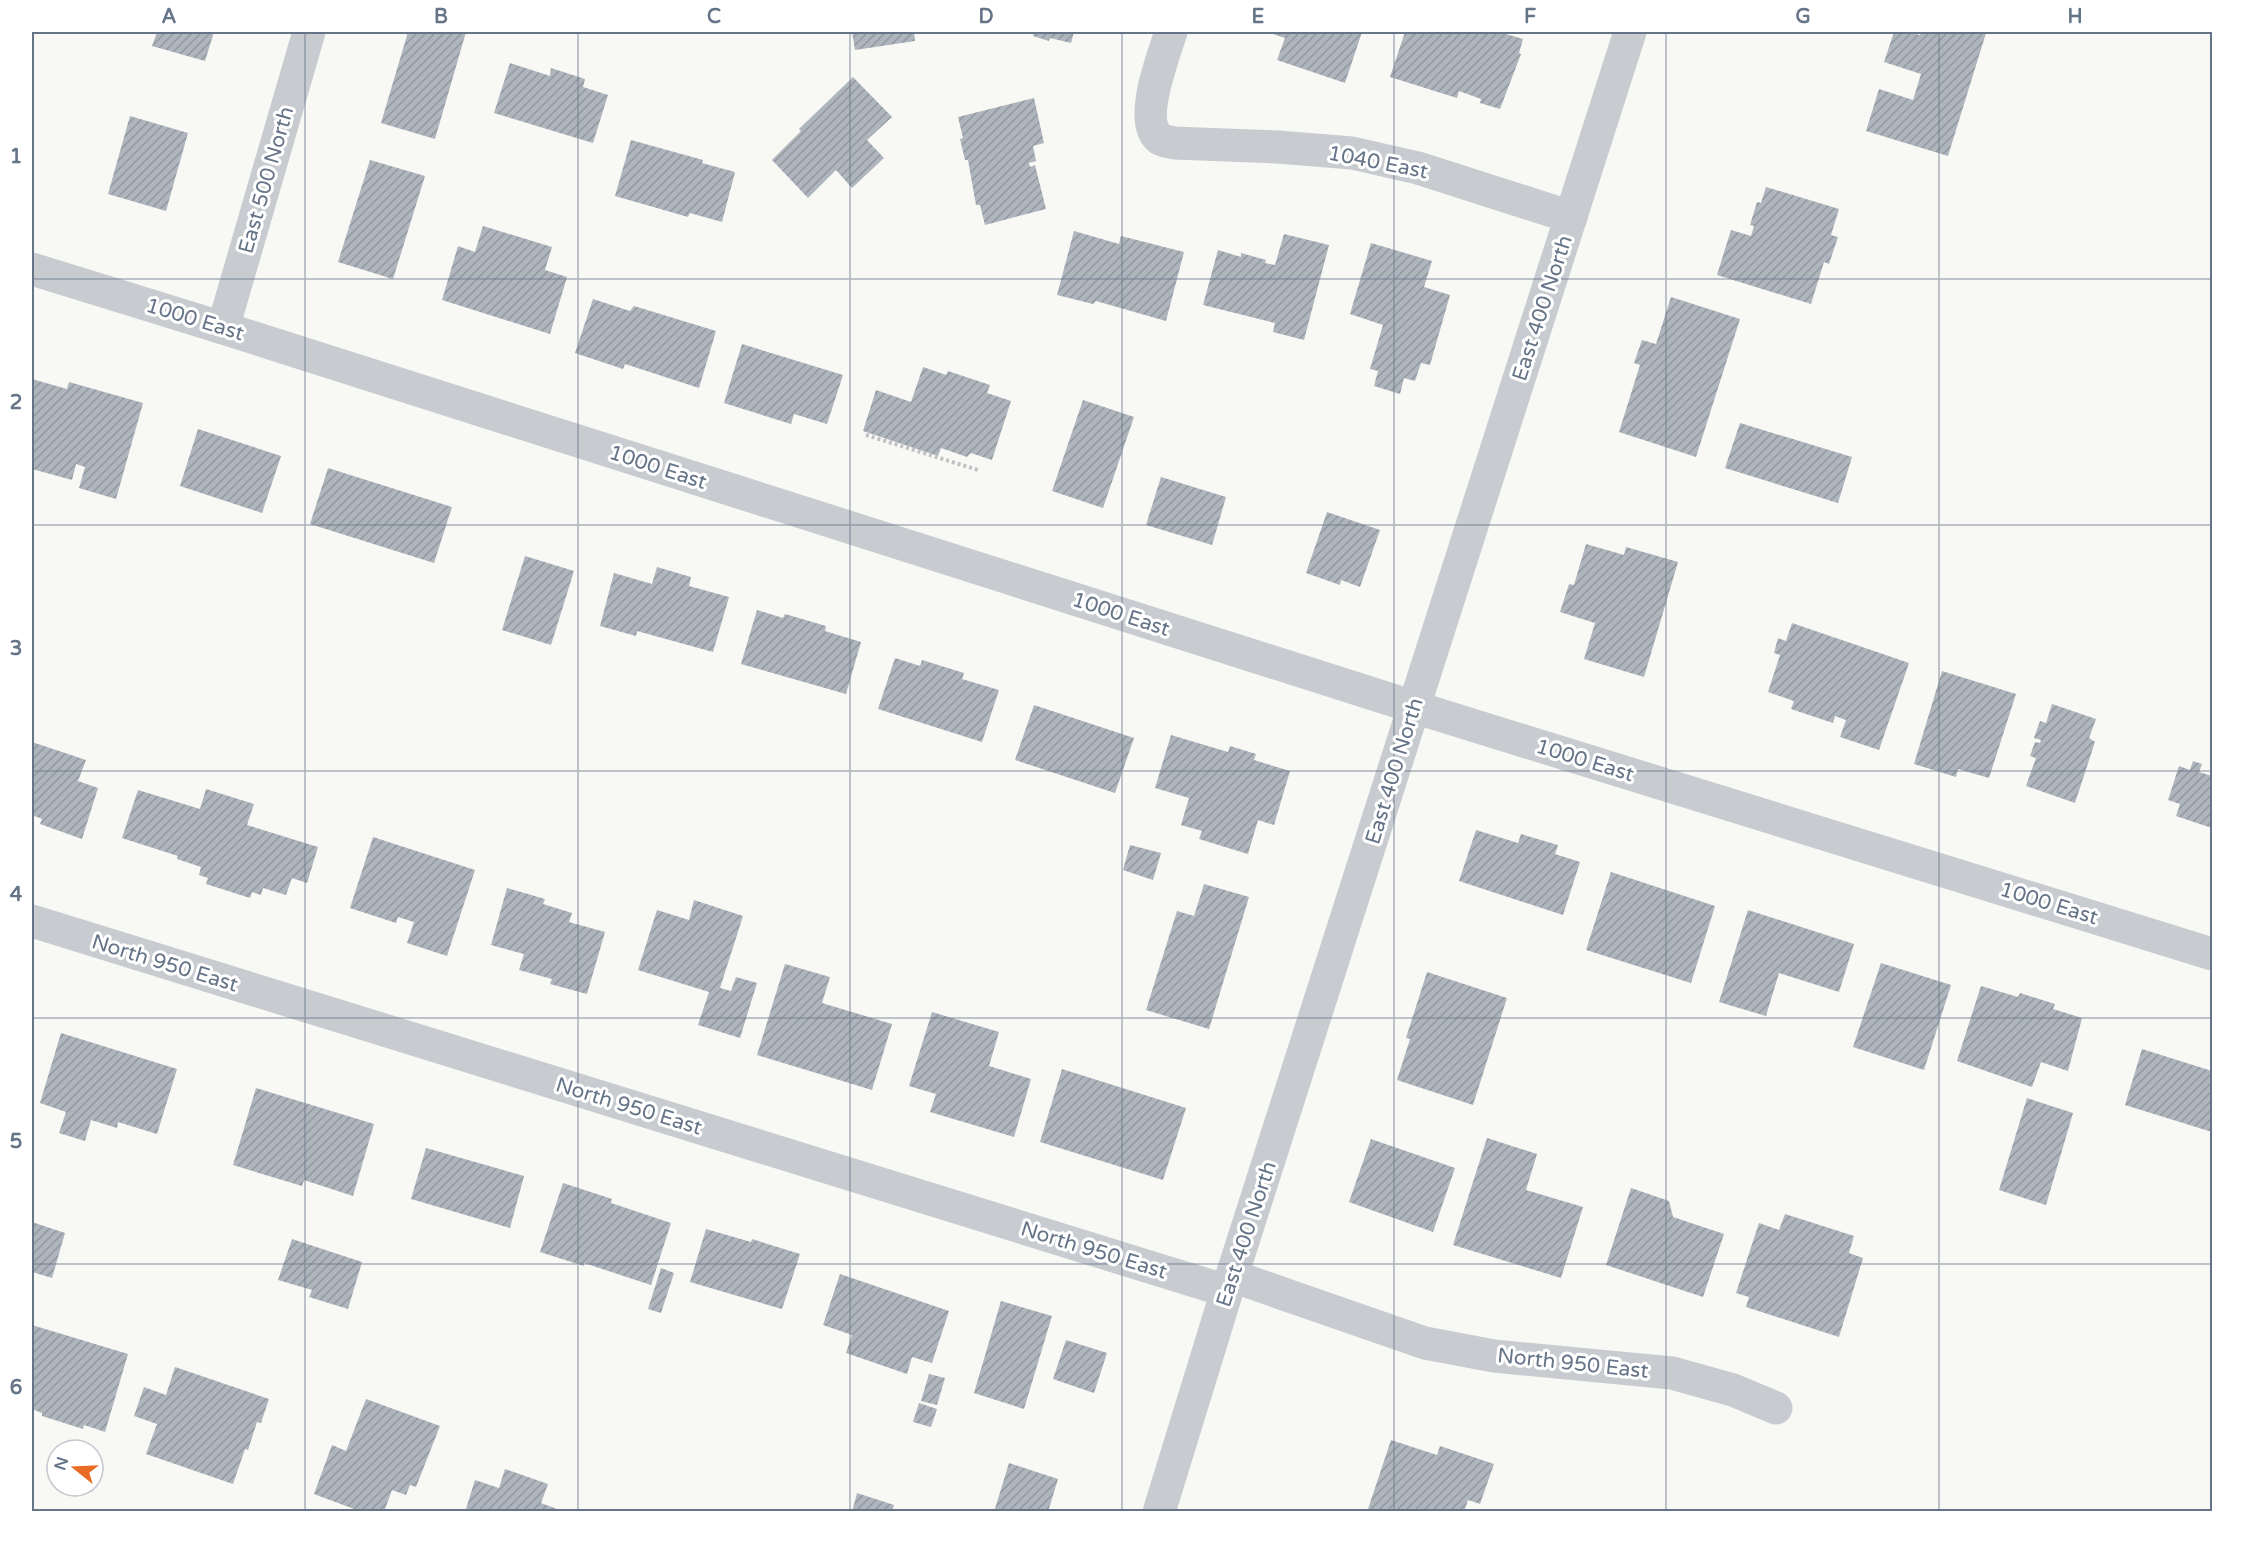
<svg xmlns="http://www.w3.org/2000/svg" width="2244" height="1543" viewBox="0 0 2244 1543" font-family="'Varela Round',sans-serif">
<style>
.building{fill:url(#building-hatch)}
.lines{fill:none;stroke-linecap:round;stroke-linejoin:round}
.path{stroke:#bfc1c4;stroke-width:4;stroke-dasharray:3 3;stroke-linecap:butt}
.minor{stroke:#c8cbcf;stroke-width:33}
.grid{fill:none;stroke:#667488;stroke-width:1.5;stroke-opacity:0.55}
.labels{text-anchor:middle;stroke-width:6;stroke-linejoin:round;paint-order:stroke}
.street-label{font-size:21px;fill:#667488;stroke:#fff}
.neatline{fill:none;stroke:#667488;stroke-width:2}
.grid-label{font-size:20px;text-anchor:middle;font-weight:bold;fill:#667488}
</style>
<defs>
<pattern id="building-hatch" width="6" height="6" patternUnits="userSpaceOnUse" patternTransform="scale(1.5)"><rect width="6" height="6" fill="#afb5bd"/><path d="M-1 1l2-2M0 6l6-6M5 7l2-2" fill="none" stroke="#92989f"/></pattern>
</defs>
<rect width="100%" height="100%" fill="#f8f8f5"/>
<g class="building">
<polygon points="157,32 214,32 205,61 152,46"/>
<polygon points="408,32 466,32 435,139 381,123"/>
<polygon points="852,32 914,32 915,41 855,50"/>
<polygon points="1029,32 1074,32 1071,43 1050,38 1049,41 1033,36 1034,33"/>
<polygon points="1267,32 1362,32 1345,83 1277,60 1285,38"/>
<polygon points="1405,32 1499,32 1523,39 1519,53 1521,54 1500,109 1480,103 1481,99 1459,91 1457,98 1390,77"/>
<polygon points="1894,32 1907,32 1920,35 1921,32 1986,33 1948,156 1866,131 1879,89 1913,100 1921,74 1884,62"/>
<polygon points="510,63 550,76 551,68 585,79 583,87 608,95 593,143 494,113"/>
<polygon points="853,77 892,117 867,140 884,158 852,188 836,170 808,198 772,160 801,131 799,129"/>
<polygon points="1034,98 1044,143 1033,146 1036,161 1029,163 1030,167 1035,165 1046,209 985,225 980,205 976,205 968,160 965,160 960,139 963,138 958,117"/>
<polygon points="130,116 188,133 166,211 108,194"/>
<polygon points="631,140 703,160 702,163 735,172 722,222 690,213 688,217 615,196"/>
<polygon points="370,160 425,176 393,279 338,262"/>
<polygon points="1766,187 1839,209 1831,235 1838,237 1829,264 1824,262 1811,304 1717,275 1731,230 1751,236 1754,226 1750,225 1757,202 1761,203"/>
<polygon points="483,226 552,247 545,270 567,277 550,334 442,300 458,246 475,252"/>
<polygon points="1074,231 1119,244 1121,236 1184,252 1166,321 1096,301 1093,304 1057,295"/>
<polygon points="1284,234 1329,245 1304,340 1273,332 1275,323 1203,305 1218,250 1241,257 1241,253 1266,260 1265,263 1275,265"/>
<polygon points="1371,243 1432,261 1424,287 1450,295 1430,365 1421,363 1415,381 1404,378 1400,394 1374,386 1378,371 1370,369 1383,325 1350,314"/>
<polygon points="1671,297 1740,319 1696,457 1619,432 1640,365 1634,363 1642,340 1656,344"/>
<polygon points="593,299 630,311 634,306 716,331 699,388 625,364 623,369 575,353"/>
<polygon points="742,344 843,375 827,424 794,414 791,424 724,403"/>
<polygon points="923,367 946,375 948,371 990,385 987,393 1011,401 992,460 971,453 967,457 941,448 938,456 863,431 876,390 911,402"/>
<polygon points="32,379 67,389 69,382 143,403 116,499 79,488 85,467 76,464 72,480 32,469"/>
<polygon points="1083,400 1134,417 1103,508 1052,491"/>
<polygon points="1740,423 1852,457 1838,503 1725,468"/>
<polygon points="198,429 281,456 262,513 180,486"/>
<polygon points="328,468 452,507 434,563 310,524"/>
<polygon points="1161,477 1226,497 1212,545 1146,525"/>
<polygon points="1327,512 1380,530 1360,587 1341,580 1340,585 1306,573"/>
<polygon points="1586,544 1624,555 1626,547 1678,562 1644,677 1584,659 1595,623 1560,612 1569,584 1574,585"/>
<polygon points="525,556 574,571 551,645 502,630"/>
<polygon points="657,567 691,577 689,586 729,597 713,652 637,631 636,636 600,626 614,573 652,584"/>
<polygon points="757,610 783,618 785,614 826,626 825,631 861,642 846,694 741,664"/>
<polygon points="1792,623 1909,663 1879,750 1840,737 1846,720 1835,716 1833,723 1791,709 1794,701 1768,692 1780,655 1774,653 1778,638 1786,641"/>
<polygon points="895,658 920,666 922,660 964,673 962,679 999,690 982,742 878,709"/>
<polygon points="1942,671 2016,694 1989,778 1958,769 1956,777 1914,764"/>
<polygon points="2052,704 2096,719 2089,738 2095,742 2075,803 2026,786 2036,758 2030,756 2035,742 2040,743 2041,740 2034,738 2040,721 2046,723"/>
<polygon points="1034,705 1134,738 1115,793 1015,760"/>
<polygon points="1171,735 1228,752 1230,746 1256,754 1254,760 1290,771 1274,825 1258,820 1248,854 1199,839 1202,831 1181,825 1189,798 1155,788"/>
<polygon points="32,742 86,760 78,781 98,788 82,839 40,824 42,819 32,815"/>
<polygon points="2193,761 2202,764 2199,772 2212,776 2212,834 2210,833 2212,828 2176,816 2180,804 2168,800 2179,766 2190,770"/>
<polygon points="206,789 254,804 247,825 318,847 307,883 292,878 286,895 263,888 261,895 252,892 250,898 206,884 208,878 199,875 201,867 177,859 178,856 122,838 138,790 200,809"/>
<polygon points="1476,830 1518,843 1521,834 1558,845 1555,854 1580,862 1563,915 1459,881"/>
<polygon points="373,837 475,870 447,956 407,943 414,922 398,917 396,923 350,908"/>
<polygon points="1130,845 1161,853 1153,880 1123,870"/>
<polygon points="1611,872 1715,906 1691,983 1586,950"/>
<polygon points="1204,884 1249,897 1209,1029 1146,1010 1177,911 1194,916"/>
<polygon points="507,888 545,899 543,904 572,913 569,922 605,932 587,994 550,984 552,979 519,970 524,954 491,945"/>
<polygon points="694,900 743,916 720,988 731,991 736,977 757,983 740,1038 698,1025 709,992 638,970 657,910 689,920"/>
<polygon points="1748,910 1854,944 1839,992 1779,973 1766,1016 1719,1002"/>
<polygon points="1881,963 1951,985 1924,1070 1853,1047"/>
<polygon points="785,964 830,977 822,1003 892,1024 872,1090 757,1055"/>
<polygon points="1427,972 1507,998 1473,1105 1397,1080 1410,1039 1406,1038"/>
<polygon points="1981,986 2018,997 2020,993 2055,1004 2053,1009 2082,1018 2068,1071 2041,1062 2032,1087 1957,1061"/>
<polygon points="932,1012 999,1032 989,1066 1031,1079 1014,1137 930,1112 936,1094 909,1086"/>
<polygon points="61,1033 177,1069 157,1134 118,1122 117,1128 91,1120 85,1141 59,1133 66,1112 40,1103"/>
<polygon points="2142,1049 2212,1071 2212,1132 2125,1105"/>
<polygon points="1062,1069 1186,1108 1163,1180 1040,1142"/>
<polygon points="256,1088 374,1124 353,1196 304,1180 302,1186 233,1165"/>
<polygon points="2027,1098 2073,1113 2046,1205 1999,1190"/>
<polygon points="1487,1138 1537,1154 1526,1190 1583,1207 1561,1278 1453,1245"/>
<polygon points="1371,1139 1455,1168 1433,1232 1349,1202"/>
<polygon points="426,1148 524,1176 510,1228 411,1199"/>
<polygon points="563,1183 612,1199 611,1203 671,1223 651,1285 584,1263 584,1266 540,1252"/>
<polygon points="1631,1188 1669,1201 1673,1217 1724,1234 1703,1297 1606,1265"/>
<polygon points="1785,1214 1854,1236 1849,1253 1863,1258 1839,1337 1746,1307 1749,1297 1736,1293 1759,1223 1779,1230"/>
<polygon points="32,1222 65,1233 52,1278 32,1272"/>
<polygon points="706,1229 751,1242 752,1239 800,1254 782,1309 690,1282"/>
<polygon points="292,1239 362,1262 348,1309 309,1297 312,1290 278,1280"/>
<polygon points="661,1268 674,1273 661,1313 648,1309"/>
<polygon points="840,1274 949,1311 932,1363 912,1357 907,1374 846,1353 852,1335 823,1325"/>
<polygon points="1001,1301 1052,1316 1024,1409 974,1393"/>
<polygon points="32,1325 128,1354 105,1432 84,1425 83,1429 42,1416 42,1413 32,1409"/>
<polygon points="1066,1340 1107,1353 1094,1393 1053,1379"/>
<polygon points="175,1367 269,1399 261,1423 257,1422 248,1450 245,1449 233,1484 146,1454 157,1424 134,1416 144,1387 166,1395"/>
<polygon points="929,1374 945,1378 937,1405 921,1401"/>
<polygon points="366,1399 440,1426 416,1487 410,1485 406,1495 392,1490 384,1512 362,1512 314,1494 332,1445 346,1451"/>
<polygon points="919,1403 937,1409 931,1427 913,1422"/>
<polygon points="1391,1440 1437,1455 1440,1446 1494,1464 1480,1504 1468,1500 1464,1512 1367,1512"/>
<polygon points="1009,1463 1058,1479 1048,1512 994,1512"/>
<polygon points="505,1469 548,1484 541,1503 565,1512 465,1512 475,1480 499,1488"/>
<polygon points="857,1493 894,1505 892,1512 852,1512"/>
</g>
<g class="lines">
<polyline class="path" points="866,435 978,470"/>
<g class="minor">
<path d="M1171,32C1164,55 1137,121 1160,139C1163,141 1170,142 1174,143L1278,147L1352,153L1418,168L1571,217"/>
<polyline points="32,269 223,328 1414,707 2212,954"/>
<polyline points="223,328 309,32"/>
<polyline points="32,921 1227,1291"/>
<polyline points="1232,1276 1425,1343 1494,1356 1672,1373 1733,1390 1776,1408"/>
<polyline points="1159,1512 1227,1291 1630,32"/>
</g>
</g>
<path class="grid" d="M305,32V1512M578,32V1512M850,32V1512M1122,32V1512M1394,32V1512M1666,32V1512M1939,32V1512M32,279H2212M32,525H2212M32,771H2212M32,1018H2212M32,1264H2212"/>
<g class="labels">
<g class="street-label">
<text transform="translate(1378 162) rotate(11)" y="7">1040 East</text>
<text transform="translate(266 180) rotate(-74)" y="7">East 500 North</text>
<text transform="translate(1542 308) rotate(-72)" y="7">East 400 North</text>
<text transform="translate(195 319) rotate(17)" y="7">1000 East</text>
<text transform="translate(658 467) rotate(18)" y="7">1000 East</text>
<text transform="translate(1121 614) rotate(18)" y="7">1000 East</text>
<text transform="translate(1585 760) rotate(17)" y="7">1000 East</text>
<text transform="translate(1394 771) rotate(-73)" y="7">East 400 North</text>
<text transform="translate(2049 903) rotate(17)" y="7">1000 East</text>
<text transform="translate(165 963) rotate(17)" y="7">North 950 East</text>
<text transform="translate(629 1106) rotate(17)" y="7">North 950 East</text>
<text transform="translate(1246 1234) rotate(-72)" y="7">East 400 North</text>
<text transform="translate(1094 1250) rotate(17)" y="7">North 950 East</text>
<text transform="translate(1573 1363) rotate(6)" y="7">North 950 East</text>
</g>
</g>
<rect width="2244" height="1543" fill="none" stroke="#ffffff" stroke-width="66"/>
<g transform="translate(75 1468) rotate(288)"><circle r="28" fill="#ffffff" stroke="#c2c7cf" stroke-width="1.5"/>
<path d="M0-4.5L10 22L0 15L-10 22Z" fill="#ea6b24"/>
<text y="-9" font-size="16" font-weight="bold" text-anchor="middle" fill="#667488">N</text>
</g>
<rect x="33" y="33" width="2178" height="1477" class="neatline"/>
<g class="grid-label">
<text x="169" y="23">A</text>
<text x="441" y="23">B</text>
<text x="714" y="23">C</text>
<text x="986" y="23">D</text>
<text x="1258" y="23">E</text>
<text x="1530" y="23">F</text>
<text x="1803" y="23">G</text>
<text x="2075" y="23">H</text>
<text x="16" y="163">1</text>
<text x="16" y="409">2</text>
<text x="16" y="655">3</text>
<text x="16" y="901">4</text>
<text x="16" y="1148">5</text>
<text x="16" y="1394">6</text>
</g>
</svg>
